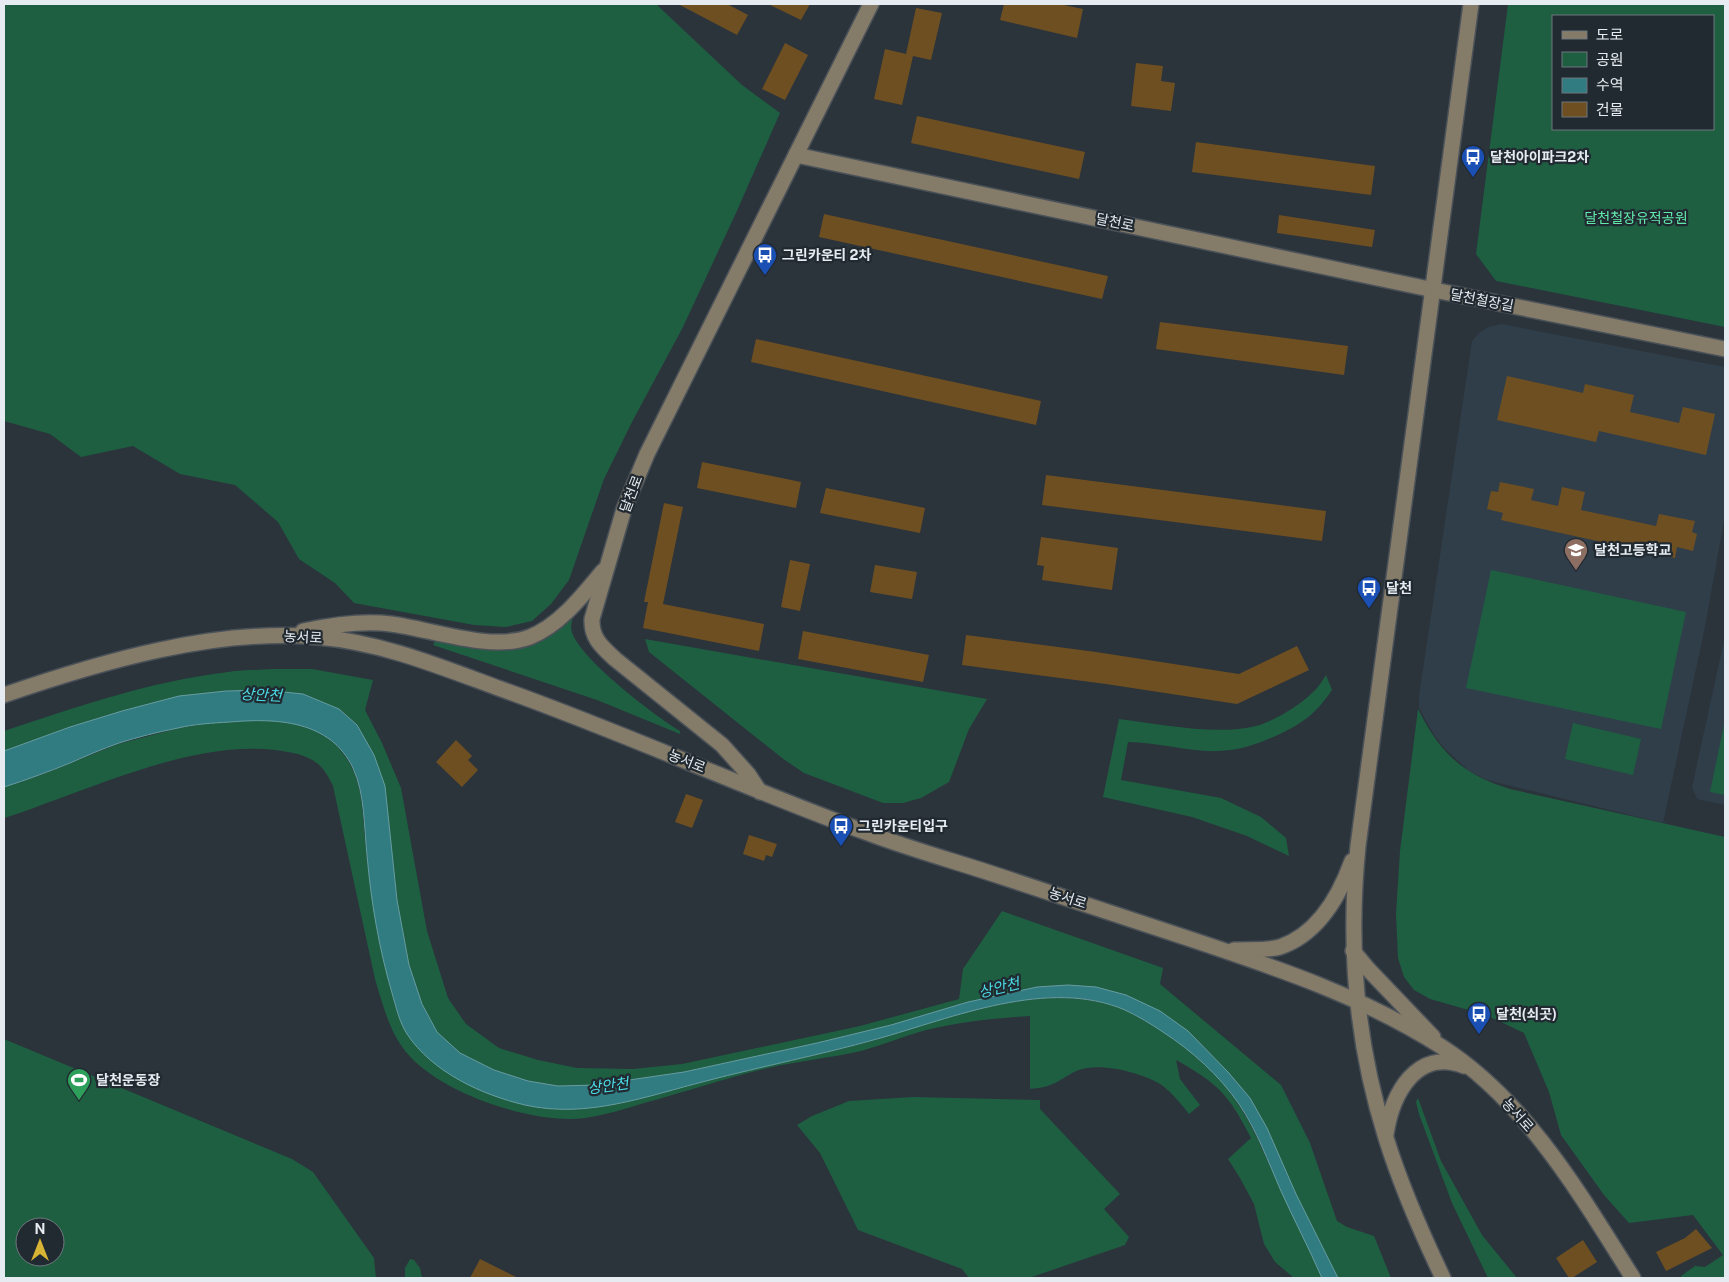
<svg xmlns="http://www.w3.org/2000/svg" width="1729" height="1282" viewBox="0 0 1729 1282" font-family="'Public Sans','Noto Sans KR',sans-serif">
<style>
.built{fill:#303e49}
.green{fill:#1e5f42;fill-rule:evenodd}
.water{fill:#317c81;stroke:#679da2}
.building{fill:#6e4f22}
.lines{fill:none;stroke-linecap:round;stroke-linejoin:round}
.secondary-casing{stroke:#4a5158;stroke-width:18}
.secondary{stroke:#847b68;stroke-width:15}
.labels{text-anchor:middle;stroke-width:4.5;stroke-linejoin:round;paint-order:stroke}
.poi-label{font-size:14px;font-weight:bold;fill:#e5ebf0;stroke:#212931;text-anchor:start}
.park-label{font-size:14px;fill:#61ebab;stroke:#212931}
.street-label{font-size:14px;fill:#e5ebf0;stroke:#212931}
.water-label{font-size:15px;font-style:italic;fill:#4adde6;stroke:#212931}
</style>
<rect width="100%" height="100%" fill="#2b333b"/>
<g class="built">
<polygon points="1501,324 1725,367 1725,515 1705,627 1663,823 1487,780 1469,771 1445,749 1434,735 1419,708 1419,696 1472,341 1480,332 1489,327"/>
<polygon points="1725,636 1725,805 1697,799 1692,787"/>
</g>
<g class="green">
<polygon points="4,4 656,4 742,85 780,113 736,213 683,327 632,422 604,479 569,580 551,604 532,621 506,627 474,625 354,603 335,583 299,559 278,522 235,485 180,474 133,446 81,457 50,434 4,421"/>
<path d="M1508,4H1725V327L1496,281L1476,254ZM1553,16H1713V129H1553Z"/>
<polygon points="1491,570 1686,612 1661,729 1466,688"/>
<path d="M573,617C572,622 570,627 572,632C580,659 655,716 680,731V734L597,700L433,645L435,641C472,648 505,658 542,640C553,635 563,625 573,617Z"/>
<polygon points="645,639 987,699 969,729 949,782 921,798 903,803 883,803 804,773 782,758 649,652"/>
<path d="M273,669H312L373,680L365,710L382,743L401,788L427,931L448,998L466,1024L499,1048L538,1060L577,1068L633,1069L682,1064L860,1026L959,999L963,969L1002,911L1163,968L1160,984L1281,1085L1310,1143L1337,1221L1347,1227L1374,1236L1391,1278H1338L1296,1194L1267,1128L1250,1098L1228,1072L1188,1031L1126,995L1096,987L1068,985L1037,987L968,1002L891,1025L817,1043L684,1072L595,1085L558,1086L528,1081L494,1070L460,1053L437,1032L422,1004L409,965L397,900L389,829L374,755L357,725L339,709L303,694L264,690L226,691L122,711L70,727L4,751V731C76,707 151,681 228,672C243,670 258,670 273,669Z"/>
<path d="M1326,675L1332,690C1316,713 1305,722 1280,734C1264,741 1248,748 1230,750C1197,755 1161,742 1128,742L1121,780L1221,798L1261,817L1286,838L1289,856L1247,836L1192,817L1103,797L1119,719C1160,724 1216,736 1256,726C1274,721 1299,706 1312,693C1318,688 1322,681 1326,675Z"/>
<path d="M1418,709C1440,753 1462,774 1510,789L1725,837V1278H1681V1276L1695,1266L1705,1267L1723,1255L1693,1215L1629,1223L1604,1195L1561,1135L1549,1092L1524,1033L1486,1015L1430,999L1414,990L1404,977L1398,958L1396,914L1400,851Z"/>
<path d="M250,720C291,720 333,727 352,768C364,792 363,823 366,849C371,896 378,943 391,989C395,1005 399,1023 410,1037C425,1057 446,1072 468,1083C548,1126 604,1107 686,1086C748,1069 812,1057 875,1040C950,1018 1045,978 1123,1009C1136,1015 1150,1024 1162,1031C1186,1047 1211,1068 1229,1091C1252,1121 1265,1156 1281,1190C1294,1220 1309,1248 1322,1278H1294L1275,1262L1264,1244L1254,1204L1240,1178L1228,1159L1251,1138C1229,1095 1219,1084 1176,1060L1180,1079L1200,1105L1189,1114C1181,1104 1173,1094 1163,1086C1144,1073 1101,1062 1079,1070C1070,1073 1063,1079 1055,1083C1047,1087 1039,1088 1030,1089V1016C995,1018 960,1022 926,1030C904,1036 883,1045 861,1051C830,1058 798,1061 768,1068C726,1078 685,1092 644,1103C625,1109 605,1115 585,1118C533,1125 439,1093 406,1052C389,1031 383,1005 375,979L333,786C329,778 325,770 318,764C306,754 290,752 275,750C205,742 123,775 58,799C40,805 22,813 4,818V787L41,775L118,744L179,728L210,723Z"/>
<polygon points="1725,720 1725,795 1710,792"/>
<polygon points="1573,723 1641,739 1633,775 1565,759"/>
<path d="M4,1039L292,1159L313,1172L374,1258L376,1278H4ZM25,1227H55V1257H25Z"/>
<polygon points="913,1097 1040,1100 1040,1109 1120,1194 1104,1209 1129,1237 1125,1245 1029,1278 969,1278 962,1269 858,1230 820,1153 797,1125 812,1116 849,1101"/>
<polygon points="1418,1098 1441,1161 1482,1235 1517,1278 1488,1278 1452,1203 1419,1114 1416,1102"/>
<polygon points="410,1259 414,1260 420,1268 422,1278 405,1278 405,1268"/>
</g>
<path class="water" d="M264,690L303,694L339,709L357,725L374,755L385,786L397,900L409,965L422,1004L437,1032L460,1053L494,1070L528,1081L558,1086L595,1085L684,1072L817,1043L891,1025L968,1002L1037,987L1068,985L1096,987L1126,995L1160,1011L1188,1031L1228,1072L1250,1098L1267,1128L1296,1194L1338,1278H1322C1309,1248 1294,1220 1281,1191C1268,1161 1257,1131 1239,1104C1219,1075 1192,1051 1163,1032C1151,1024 1138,1016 1125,1010C1048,977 952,1018 877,1039C820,1055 763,1066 706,1081C647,1096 587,1119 525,1105C482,1095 432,1072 407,1034C399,1021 396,1007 392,993C379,948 371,902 367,855C364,827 365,794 353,768C330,720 276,718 230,722C213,723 195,724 178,728C158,732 138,737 119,743C102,749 86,756 70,763C48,772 26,780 4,787V751L70,727L122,711L179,696L226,691Z"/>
<g class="building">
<polygon points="678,4 727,4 748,15 737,35"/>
<polygon points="768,4 810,4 801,20"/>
<polygon points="1004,4 1059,4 1083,9 1077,38 1000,20"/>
<polygon points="916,8 942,13 931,60 913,56 902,105 874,99 885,49 906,54"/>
<polygon points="785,43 808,55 785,100 762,89"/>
<polygon points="1136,63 1163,66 1161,81 1175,83 1171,111 1131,106"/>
<polygon points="917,116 1085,152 1079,179 911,143"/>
<polygon points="1196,142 1375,166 1371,195 1192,172"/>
<polygon points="824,214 1108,276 1102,299 819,237"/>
<polygon points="1279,215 1375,230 1372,247 1277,233"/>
<polygon points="1160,322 1348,346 1344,375 1156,349"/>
<polygon points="756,339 1041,401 1036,425 751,362"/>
<polygon points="1507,376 1583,393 1585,384 1634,395 1630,412 1679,423 1683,407 1715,414 1706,455 1599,431 1596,442 1497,420"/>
<polygon points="702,462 801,482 796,508 697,488"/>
<polygon points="1046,475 1326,511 1322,541 1042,505"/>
<polygon points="1500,482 1534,489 1531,500 1558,506 1562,487 1585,492 1581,510 1656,526 1659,514 1695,521 1692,532 1697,534 1693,551 1677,547 1675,558 1501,520 1503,513 1487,509 1491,491 1498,492"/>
<polygon points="826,488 925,508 920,533 820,513"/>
<polygon points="664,503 683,507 663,604 764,624 759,651 643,628 648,602 644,602"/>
<polygon points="1041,537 1118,548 1112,590 1042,580 1044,566 1037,565"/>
<polygon points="790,560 810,564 800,611 781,607"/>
<polygon points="875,565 917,572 912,599 870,592"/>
<polygon points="803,631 929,655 923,682 798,659"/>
<polygon points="966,635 1096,652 1239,674 1297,646 1309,670 1237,704 1106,684 962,665"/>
<polygon points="456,740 472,756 468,760 478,770 462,787 436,762"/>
<polygon points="686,794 703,800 692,828 675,822"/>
<polygon points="749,835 777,844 772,857 766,855 764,861 743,854"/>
<polygon points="1696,1229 1712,1248 1666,1271 1656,1252 1685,1238"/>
<polygon points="1583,1240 1597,1262 1572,1278 1569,1278 1556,1258"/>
<polygon points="480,1259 518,1278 470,1278"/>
</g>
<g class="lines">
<g class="secondary-casing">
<g id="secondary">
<polyline points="796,155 1434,290 1725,349"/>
<path d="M303,631C331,625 362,620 391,624C431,629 491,652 530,637C560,625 583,595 603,571"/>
<path d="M4,695C100,662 215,628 317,637C381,642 441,667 501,689C625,733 744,788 868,833C905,847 943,858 981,870C1051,893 1120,916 1190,939C1277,968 1364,997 1442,1047C1527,1102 1580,1194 1633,1278"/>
<path d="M760,792L748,774L722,745L615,659C602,647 591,638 592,619L624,509L647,454L871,4"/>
<path d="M1234,950C1248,949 1266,951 1280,947C1318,934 1339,897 1352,861"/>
<polyline points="1353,951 1368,969 1433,1037"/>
<path d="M1386,1134C1392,1095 1416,1047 1464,1066"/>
<path d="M1443,1278C1421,1232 1401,1186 1386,1138C1356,1043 1348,944 1358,846L1471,4"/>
</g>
</g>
<use href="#secondary" class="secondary"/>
</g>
<defs>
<g id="bus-pin" transform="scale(1.25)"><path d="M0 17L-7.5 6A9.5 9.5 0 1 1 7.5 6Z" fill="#1a4fb4" stroke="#212931"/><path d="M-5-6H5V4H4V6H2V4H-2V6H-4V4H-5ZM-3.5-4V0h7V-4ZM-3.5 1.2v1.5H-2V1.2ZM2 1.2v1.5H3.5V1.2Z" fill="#fff"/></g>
<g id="school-pin" transform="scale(1.25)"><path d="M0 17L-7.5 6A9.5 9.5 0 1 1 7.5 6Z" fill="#8d6e63" stroke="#212931"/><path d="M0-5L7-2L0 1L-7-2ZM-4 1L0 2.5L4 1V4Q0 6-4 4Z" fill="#fff"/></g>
<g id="stadium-pin" transform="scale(1.25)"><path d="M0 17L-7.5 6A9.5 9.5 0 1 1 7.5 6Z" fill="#2e9e5b" stroke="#212931"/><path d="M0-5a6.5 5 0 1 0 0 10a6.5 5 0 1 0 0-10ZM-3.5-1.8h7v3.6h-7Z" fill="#fff"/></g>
</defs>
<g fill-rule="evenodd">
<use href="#bus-pin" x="1473" y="157"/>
<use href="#bus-pin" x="765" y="255"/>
<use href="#school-pin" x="1576" y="550"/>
<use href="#bus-pin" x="1369" y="588"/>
<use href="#bus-pin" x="841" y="826"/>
<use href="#bus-pin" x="1479" y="1014"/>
<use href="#stadium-pin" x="79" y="1080"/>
</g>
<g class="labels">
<g class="poi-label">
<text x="1490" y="162">달천아이파크2차</text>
<text x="782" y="260">그린카운티 2차</text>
<text x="1594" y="555">달천고등학교</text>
<text x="1386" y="593">달천</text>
<text x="858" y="831">그린카운티입구</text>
<text x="1496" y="1019">달천(쇠곳)</text>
<text x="96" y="1085">달천운동장</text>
</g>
<g class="park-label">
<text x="1636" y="223">달천철장유적공원</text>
</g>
<g class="street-label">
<text transform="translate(1115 222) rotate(12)" y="5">달천로</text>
<text transform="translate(1482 300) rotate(11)" y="5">달천철장길</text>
<text transform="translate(631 494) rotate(-69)" y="5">달천로</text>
<text transform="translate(303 637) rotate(3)" y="5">농서로</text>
<text transform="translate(687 761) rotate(22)" y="5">농서로</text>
<text transform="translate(1068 898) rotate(18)" y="5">농서로</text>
<text transform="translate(1518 1115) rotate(48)" y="5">농서로</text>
</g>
<g class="water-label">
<text transform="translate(261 695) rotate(3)" y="5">상안천</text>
<text transform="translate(999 988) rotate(-14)" y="5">상안천</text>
<text transform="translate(608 1086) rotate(-8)" y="5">상안천</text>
</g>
</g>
<rect width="1729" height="1282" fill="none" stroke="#e5ebf0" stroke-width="10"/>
<rect x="1552" y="15" width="162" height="115" fill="#212931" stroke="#6f777d"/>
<rect x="1562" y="31" width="25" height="8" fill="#847b68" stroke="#6f777d"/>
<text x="1596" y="40" font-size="15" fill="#e5ebf0">도로</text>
<rect x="1562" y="52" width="25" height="15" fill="#1e5f42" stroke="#6f777d"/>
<text x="1596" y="65" font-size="15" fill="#e5ebf0">공원</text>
<rect x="1562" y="78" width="25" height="15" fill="#317c81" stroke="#6f777d"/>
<text x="1596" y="90" font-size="15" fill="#e5ebf0">수역</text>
<rect x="1562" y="102" width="25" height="15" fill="#6e4f22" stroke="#6f777d"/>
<text x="1596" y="115" font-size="15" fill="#e5ebf0">건물</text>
<g transform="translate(40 1242)"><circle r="24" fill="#212931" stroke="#6f777d"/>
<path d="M0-4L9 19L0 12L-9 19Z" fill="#d7b434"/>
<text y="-8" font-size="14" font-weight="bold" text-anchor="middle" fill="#e5ebf0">N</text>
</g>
</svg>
